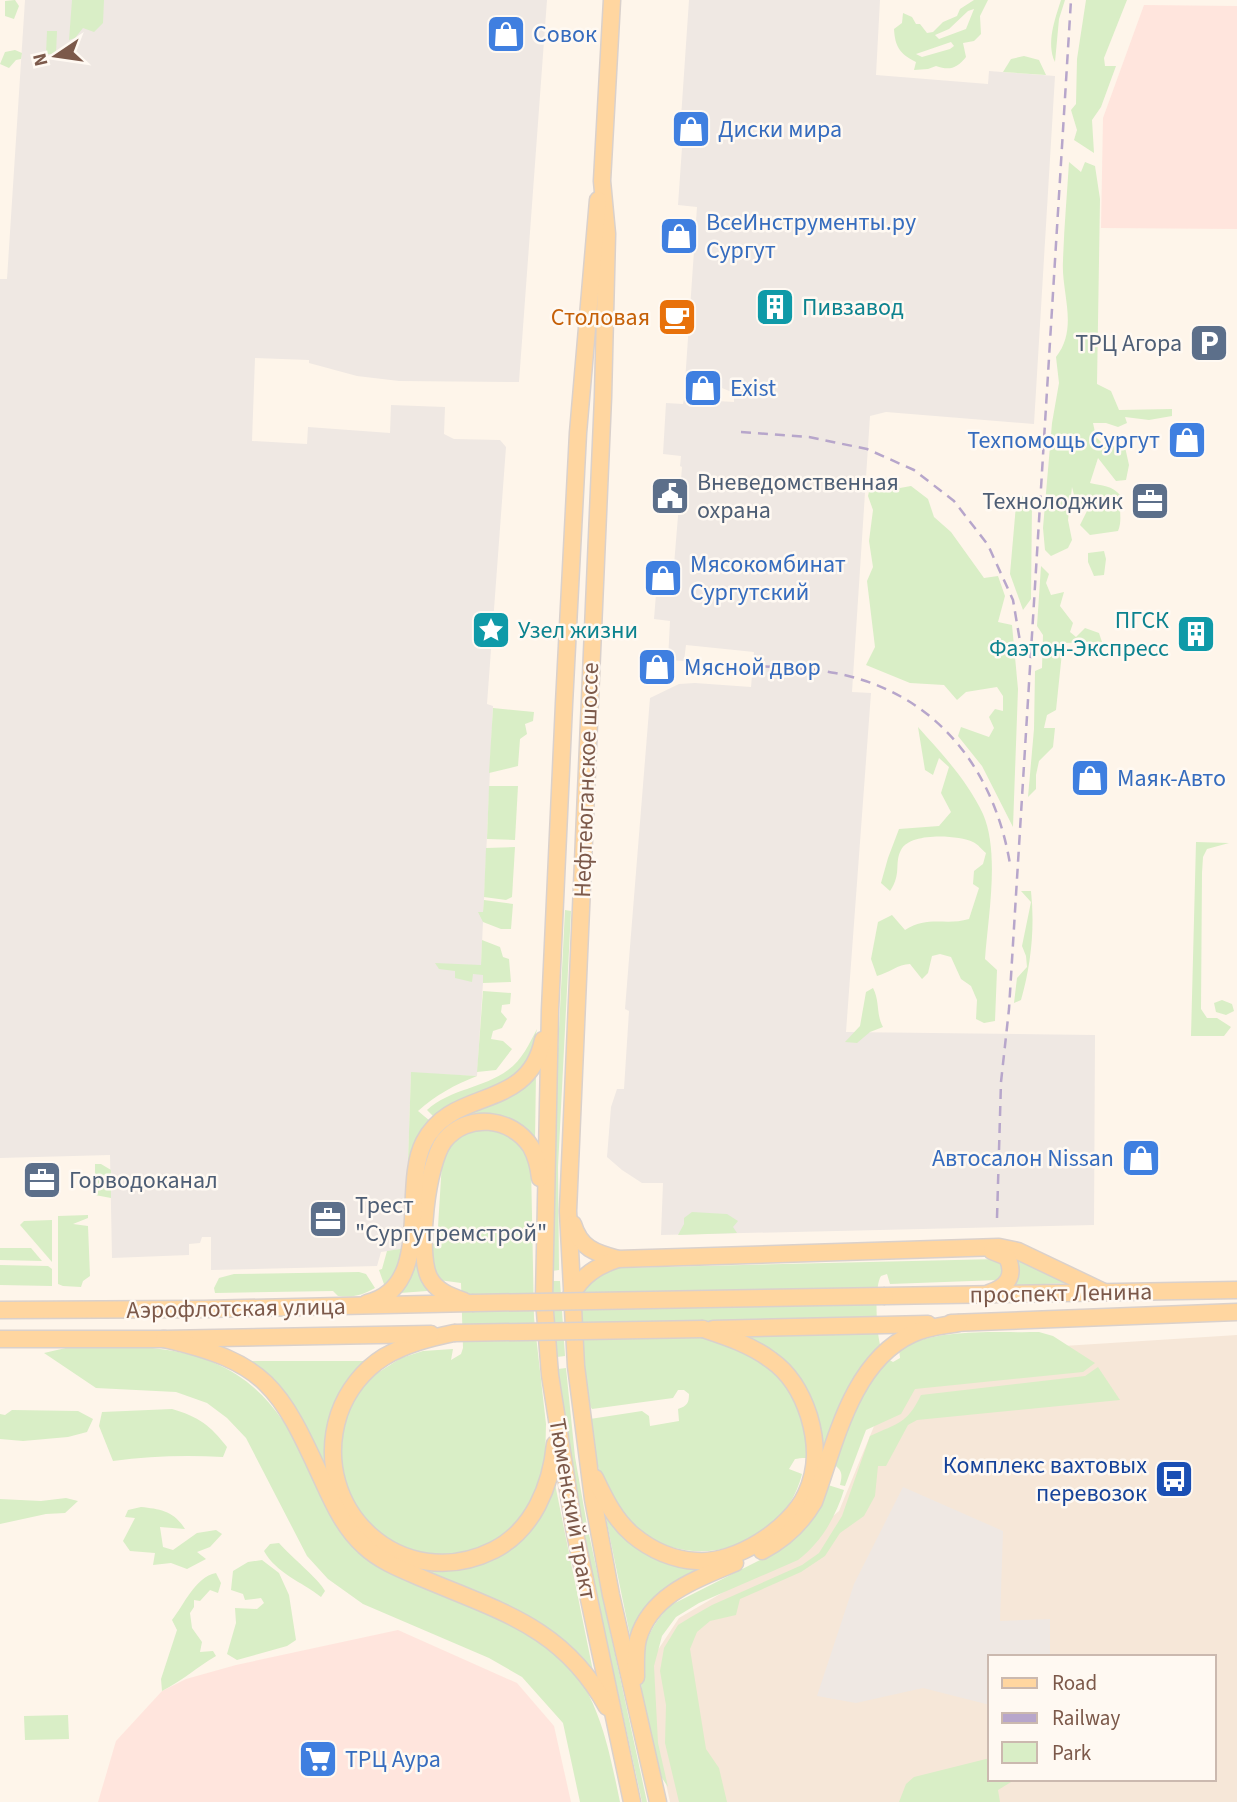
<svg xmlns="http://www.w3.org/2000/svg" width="1237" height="1802" viewBox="0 0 1237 1802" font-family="'Source Sans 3',sans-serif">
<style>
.residential{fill:#f6e7d8;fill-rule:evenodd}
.commercial{fill:#ffe5dd}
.industrial{fill:#efe8e3}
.green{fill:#d9eec6;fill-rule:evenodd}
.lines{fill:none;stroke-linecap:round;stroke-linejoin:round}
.primary-casing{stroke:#dad1cc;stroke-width:19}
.primary{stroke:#ffd6a0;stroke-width:16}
.rail{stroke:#b7a6cb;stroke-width:2.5;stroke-dasharray:10 7;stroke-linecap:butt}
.primary-bridge-casing{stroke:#dad1cc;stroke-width:19;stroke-linecap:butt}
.primary-bridge{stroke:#ffd6a0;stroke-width:16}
.labels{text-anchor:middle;stroke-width:5;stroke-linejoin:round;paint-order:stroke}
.shop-label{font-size:24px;fill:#366cbe;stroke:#fff9f2;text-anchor:start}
.culture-label{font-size:24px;fill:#0d838f;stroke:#fff9f2;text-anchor:start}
.food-label{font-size:24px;fill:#c56008;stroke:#fff9f2;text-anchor:end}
.service-label{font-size:24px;fill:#4e5e75;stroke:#fff9f2;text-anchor:start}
.street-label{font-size:24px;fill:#7c594a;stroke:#fff9f2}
.transit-label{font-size:24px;fill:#164399;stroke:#fff9f2;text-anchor:end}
</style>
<rect width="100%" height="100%" fill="#fef5ea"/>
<path class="residential" d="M1237,1335V1802H670L642,1674L679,1618L787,1555L839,1511L903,1356ZM990,1657H1214V1779H990Z"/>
<g class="commercial">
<polygon points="1144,5 1237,6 1237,229 1101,228 1103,118"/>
<polygon points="398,1630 517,1683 554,1726 571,1802 98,1802 116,1741 162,1691 186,1679 236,1665"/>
</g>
<g class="industrial">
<polygon points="25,0 547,0 519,382 399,381 357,376 309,363 309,360 255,358 252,441 307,444 308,427 390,433 391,405 445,407 444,434 454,439 500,440 506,447 487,704 493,706 481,965 484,967 477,1076 411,1073 408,1161 401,1249 381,1252 377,1266 211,1270 211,1237 202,1237 200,1243 189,1244 189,1255 112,1258 110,1155 0,1158 0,279 7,279"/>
<polygon points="689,0 880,0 876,75 988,84 989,71 1055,76 1034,424 886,412 870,416 852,692 871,693 846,1032 1095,1035 1094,1225 661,1235 663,1183 642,1183 622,1170 607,1157 611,1107 617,1089 624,1089 629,1011 625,1009 650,698 679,684 695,683 751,687 754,652 686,645 684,661 668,660 670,621 654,619 656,594 675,595 677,566 674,565 682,467 680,466 681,456 663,454 666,403 683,404 684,399 734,402 734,393 710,383 685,382 697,207 678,205 684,119 681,118"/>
<polygon points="903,1487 1003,1531 1000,1621 1050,1619 1050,1657 990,1657 990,1705 923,1688 856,1703 817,1696 854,1584"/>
</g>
<g class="green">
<polygon points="15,0 19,6 14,19 5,16 5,1"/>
<polygon points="72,0 104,0 103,23 94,32 83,28 75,38 69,40"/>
<path d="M974,0H988L980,16L981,34L974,41L963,43L966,57C957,68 950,71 936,66L928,69L914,70L916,62C900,54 895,47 894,29L902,23L903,13L912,17L916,24H920L927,33L933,32L943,22L957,16L960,9ZM974,9L966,29L939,39L935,35L949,29L968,11ZM951,42L954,46L950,49L922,57L916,54Z"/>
<path d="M1061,0H1065L1059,19L1055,62C1046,43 1055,19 1061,0Z"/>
<polygon points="1086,0 1127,0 1104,58 1105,66 1116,66 1101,107 1092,120 1094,153 1074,140 1077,130 1071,110 1076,104 1077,59"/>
<polygon points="47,31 57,31 56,54 46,54"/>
<polygon points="15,50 22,53 21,59 16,60 9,68 0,64 5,52"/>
<polygon points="1024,56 1039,60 1046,75 1003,72 1011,59"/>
<path d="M1069,162L1081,172L1085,162L1095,166L1100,199L1097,384L1111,391L1119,410L1172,409V416L1149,420L1125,417L1127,423L1118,427L1106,423H1093L1096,437L1104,445L1125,447L1129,465L1126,480L1116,481L1098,458L1090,483C1102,486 1112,485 1121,496C1118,509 1123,519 1118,531L1090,535L1080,525L1088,509L1076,503L1072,487L1068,520L1072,540L1068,548L1051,556L1045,550L1043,528L1052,423L1059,383L1056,357C1079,328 1061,293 1063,261C1064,228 1067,195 1069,162Z"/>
<polygon points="885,477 900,488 911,486 928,499 934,517 951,532 984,578 998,576 1005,596 998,622 1012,625 1018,689 1013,827 982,766 958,736 961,727 989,737 994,728 989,717 995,709 1003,711 1003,696 997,687 966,692 957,700 944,685 910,683 866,665 875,647 867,581 873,567 869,541 873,510 868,496 871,483"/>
<polygon points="1022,496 1032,504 1031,599 1023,610 1010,574 1016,505"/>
<polygon points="1104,551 1106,559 1104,575 1094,576 1088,562 1088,553"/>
<polygon points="1041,566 1049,574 1046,583 1051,595 1064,592 1060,606 1073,623 1070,632 1076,637 1085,628 1099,633 1102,642 1063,643 1056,710 1047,715 1044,728 1055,728 1053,747 1039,761 1036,775 1036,789 1028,797 1034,729 1035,671 1042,668 1043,635 1037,626"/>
<polygon points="493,708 534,712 533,721 525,724 527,734 520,739 518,766 489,773"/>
<path d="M918,727C942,754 967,780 983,814C1000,853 988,917 985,959L997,970L995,1021L984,1023L976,1019L977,1000L971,986L961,979L951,957L940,954L932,956L928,973L922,979L910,964C898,964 889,973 877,976L871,959L878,922L892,915L905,930C928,915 946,926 969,919L979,888L973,884L974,871L983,864L986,853C982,850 978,844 973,842C958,835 910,832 901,850C894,863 902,874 890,891L881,883L888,858L899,829L939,826L951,812L941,793L949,767L939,758L933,775L925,770Z"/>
<polygon points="489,786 518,786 515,840 487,839"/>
<polygon points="1196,842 1229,843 1207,849 1203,857 1202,873 1201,1009 1207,1018 1217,1018 1231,1027 1224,1036 1191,1036"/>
<polygon points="515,847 512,897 506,900 484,897 486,848"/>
<path d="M1021,891H1031C1035,928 1031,965 1021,1000L1014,1003L1017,978L1027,967L1026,956L1022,946L1031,902Z"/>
<polygon points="484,900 513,904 511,929 501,929 483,922 478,912 483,912"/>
<polygon points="565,910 571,911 558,1167 559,1270 552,1271 552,1168"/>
<polygon points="482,940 500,947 503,957 509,959 511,982 483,983 483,975 473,974 472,982 455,978 455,971 439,969 435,963 481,965"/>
<path d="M873,988C880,1001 876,1015 883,1027L870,1032L857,1043L845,1042L860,1026L866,992Z"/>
<polygon points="483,991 511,993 510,1004 502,1005 501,1012 507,1019 502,1028 493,1031 491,1039 503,1041 512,1049 496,1070 477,1072"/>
<polygon points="1222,1000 1232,1004 1234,1011 1226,1015 1216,1012 1214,1003"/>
<path d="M537,1029L531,1059L507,1082L434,1117L427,1110C450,1089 484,1088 508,1070C522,1060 529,1044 537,1029Z"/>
<path d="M411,1072L477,1076C454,1085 436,1095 418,1111L430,1121L414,1156L408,1161Z"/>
<polygon points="536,1073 535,1141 525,1132 459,1122 424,1187 424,1162 428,1149 439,1129"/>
<path d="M487,1128L509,1135L519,1142L531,1165L534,1318L546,1424L545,1465L538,1490L526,1512L498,1539L483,1548L461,1555H421L383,1540L348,1498L338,1454L346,1411L368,1379L401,1358L423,1351L453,1349L451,1360L461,1354L463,1348L461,1283L439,1280L429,1284L427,1291L400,1293L385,1287L379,1270L382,1269L387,1251L437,1243L442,1162C451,1140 464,1131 487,1128Z"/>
<polygon points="95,1164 101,1164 111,1170 111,1198 95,1195"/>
<polygon points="692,1212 727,1214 738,1221 733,1227 737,1233 678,1235 684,1224 684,1218"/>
<polygon points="88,1215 88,1218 73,1224 88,1226 90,1276 83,1281 81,1287 63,1286 58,1284 58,1216"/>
<polygon points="52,1220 52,1262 20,1225 24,1221"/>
<polygon points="0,1248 31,1248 42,1261 0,1260"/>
<polygon points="1010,1252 1072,1283 1013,1285"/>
<path d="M998,1259L1006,1270L999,1280L890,1284L887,1274L881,1276C874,1286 876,1338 882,1350C884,1356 887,1359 893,1362L900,1358L899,1348C942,1328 993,1333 1039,1332L1053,1336L1095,1363L1083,1372L915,1389L901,1414L866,1430L845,1486L840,1485C841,1480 843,1474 839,1469C832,1459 806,1456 795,1459L789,1469L802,1474C786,1541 704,1572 647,1536C640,1531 631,1526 626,1519C599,1487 595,1459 590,1419L642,1411L649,1416L650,1426L679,1421L678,1409C687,1406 689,1403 689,1394L684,1390H678L673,1398L592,1409L588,1403L580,1306C583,1280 595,1275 617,1268Z"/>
<polygon points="0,1265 48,1266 52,1269 52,1286 0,1285"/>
<path d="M359,1272L366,1274L375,1288C362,1295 353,1298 338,1296L333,1291L215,1293L214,1288L219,1278L234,1274Z"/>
<polygon points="552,1281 560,1281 565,1356 557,1357"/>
<path d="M70,1347C100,1348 131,1345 160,1349C235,1358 276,1396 306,1463C321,1496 332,1528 360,1553C382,1571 410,1581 435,1593C471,1609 513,1621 545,1643C597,1679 608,1745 620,1802H580L563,1723L522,1677L489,1658L363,1604L328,1579L307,1556L246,1438L227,1418L207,1403L176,1392L96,1388L44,1353Z"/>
<path d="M247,1361H371C356,1383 331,1410 326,1437C324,1453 328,1470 331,1486Z"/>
<path d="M1098,1367L1120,1400L917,1420L908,1425L886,1466H878L875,1496L864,1516L840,1533L825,1556L801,1572L740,1599L736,1615L710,1621L697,1632L690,1649L706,1749L719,1768L727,1802H679L665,1743L666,1705L660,1671L664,1648L678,1625L691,1617L712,1605L802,1565L819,1553L842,1516L870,1436C898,1423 907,1424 921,1395L1085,1376Z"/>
<polygon points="566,1368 575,1457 587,1525 647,1802 642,1802 582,1528 570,1461 558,1369"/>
<path d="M172,1409C199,1417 210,1425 227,1447L223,1457C186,1455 149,1456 113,1461L99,1426L102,1412Z"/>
<polygon points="12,1410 78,1411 93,1419 87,1432 68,1437 23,1441 0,1439 0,1414 5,1415"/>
<polygon points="554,1479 594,1676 573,1652 393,1557 485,1559"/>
<path d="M828,1485L844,1490C836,1516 821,1543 798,1560L699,1603L676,1617L662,1636L654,1666L658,1743L668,1787L662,1778C648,1717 618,1656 671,1605L778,1551L795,1537Z"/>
<polygon points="66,1498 78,1501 65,1513 46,1514 0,1524 0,1499 41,1501"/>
<path d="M141,1507C160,1509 174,1511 185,1529L160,1527L163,1547L173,1550L197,1533L216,1530L222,1534L210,1547L197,1552L206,1559L187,1569L171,1563L153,1565L155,1553L130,1551L123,1541L135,1518L125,1517L128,1510Z"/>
<polygon points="604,1509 621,1531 715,1564 685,1582 632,1645"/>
<path d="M279,1543C290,1556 319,1579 325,1591L321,1597C302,1582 276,1573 264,1551L270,1544Z"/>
<polygon points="262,1560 279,1573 289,1595 296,1640 287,1646 237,1660 227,1654 236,1623 235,1608 257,1609 264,1603 261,1598 245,1600 243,1594 231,1590 233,1571 248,1562"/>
<path d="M216,1573L221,1583L218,1593L210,1590L200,1601L194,1600V1607L190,1613L192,1628L202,1642L200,1652L213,1651L216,1656C197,1667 182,1681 162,1691L161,1679L177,1630L172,1620C184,1605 195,1577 216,1573Z"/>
<polygon points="68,1715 69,1739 25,1740 24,1716"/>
<polygon points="990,1758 990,1779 1016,1779 998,1790 1000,1802 899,1802 906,1784 914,1777"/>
</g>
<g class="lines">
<g class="primary-casing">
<g id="primary">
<polyline points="612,0 602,181 607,234 603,397 568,1211 576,1366 593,1499 611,1595 658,1802"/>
<polyline points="598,200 578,433 564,704 550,1010 544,1299 550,1375 574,1528 632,1802"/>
<path d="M573,1224C580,1248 595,1253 618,1259L999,1247L1018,1251L1104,1292"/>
<path d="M989,1293C1007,1287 1016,1276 1007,1257L992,1251"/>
<path d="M571,1296C582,1275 597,1266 618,1259"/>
<polyline points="885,1296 1237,1290"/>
<path d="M464,1301C450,1296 436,1291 429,1277C417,1251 427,1164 444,1141C467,1112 512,1117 531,1147C536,1156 539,1169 540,1178"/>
<path d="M367,1303C435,1287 400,1188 424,1142C452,1086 528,1113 543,1040"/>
<polyline points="0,1310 204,1309 472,1303"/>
<polyline points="951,1323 1237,1312"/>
<polyline points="713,1329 928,1324"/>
<path d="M454,1333C430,1338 406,1344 384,1357C363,1370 347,1391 339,1414C308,1510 402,1596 494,1550C533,1530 551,1486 555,1444"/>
<polyline points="0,1339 164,1339 431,1334"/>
<path d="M164,1339C266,1362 280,1387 322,1479C333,1503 344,1528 364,1546C381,1562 403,1570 424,1579C502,1612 564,1628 607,1707"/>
<path d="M595,1478C605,1499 615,1520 633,1535C651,1550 674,1560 697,1561C735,1564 790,1529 806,1494C818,1468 817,1443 809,1416C802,1394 791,1374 771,1360C751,1345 727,1337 703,1329"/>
<path d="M762,1551C785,1539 801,1524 814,1502C835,1445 851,1362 912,1334C927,1327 943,1326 959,1323"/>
<path d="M636,1677C636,1665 635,1650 638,1639C651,1594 697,1579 735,1563"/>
</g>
</g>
<use href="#primary" class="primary"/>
<g class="rail">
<polyline points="741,432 809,437 867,449 914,470 954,501 988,545 1013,600 1023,659"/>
<path d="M760,666C785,668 811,668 835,673C935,692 994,768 1010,864"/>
<polyline points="997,1218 1001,1082 1009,1009 1071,0"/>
</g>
<g class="primary-bridge-casing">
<g id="primary-bridge">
<polyline points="472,1303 885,1296"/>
<polyline points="454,1333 703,1329"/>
</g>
</g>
<use href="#primary-bridge" class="primary-bridge"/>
</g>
<defs>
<g id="shop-square" transform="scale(2.0125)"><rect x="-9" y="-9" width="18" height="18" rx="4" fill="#3f7fe0" stroke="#fff9f2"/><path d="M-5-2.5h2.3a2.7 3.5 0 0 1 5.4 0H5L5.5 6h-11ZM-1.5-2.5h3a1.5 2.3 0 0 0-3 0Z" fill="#fff"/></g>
<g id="building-square" transform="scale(2.0125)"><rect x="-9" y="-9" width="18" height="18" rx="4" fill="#0f9aa8" stroke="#fff9f2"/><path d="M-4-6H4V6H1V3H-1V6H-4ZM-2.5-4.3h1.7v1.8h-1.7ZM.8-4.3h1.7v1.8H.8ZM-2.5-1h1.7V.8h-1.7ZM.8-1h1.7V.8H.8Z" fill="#fff"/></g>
<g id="cafe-square" transform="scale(2.0125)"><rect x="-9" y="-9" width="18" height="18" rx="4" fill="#e8710a" stroke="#fff9f2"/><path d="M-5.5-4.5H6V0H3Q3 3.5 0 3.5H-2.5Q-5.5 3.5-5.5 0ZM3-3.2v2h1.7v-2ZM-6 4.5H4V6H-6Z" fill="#fff"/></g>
<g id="parking-square" transform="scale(2.0125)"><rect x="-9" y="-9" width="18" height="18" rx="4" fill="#5c6f8a" stroke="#fff9f2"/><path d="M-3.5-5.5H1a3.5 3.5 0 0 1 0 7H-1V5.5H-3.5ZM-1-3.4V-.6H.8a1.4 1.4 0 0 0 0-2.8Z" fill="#fff"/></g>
<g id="civic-square" transform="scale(2.0125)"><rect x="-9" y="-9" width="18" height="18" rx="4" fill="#5c6f8a" stroke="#fff9f2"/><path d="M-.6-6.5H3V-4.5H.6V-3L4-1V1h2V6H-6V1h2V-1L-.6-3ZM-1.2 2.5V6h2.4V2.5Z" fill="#fff"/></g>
<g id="office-square" transform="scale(2.0125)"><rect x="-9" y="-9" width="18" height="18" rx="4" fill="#5c6f8a" stroke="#fff9f2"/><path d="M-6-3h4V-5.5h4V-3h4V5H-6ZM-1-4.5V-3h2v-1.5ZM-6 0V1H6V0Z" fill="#fff"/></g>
<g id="sight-square" transform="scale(2.0125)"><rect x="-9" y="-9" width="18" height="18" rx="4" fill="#0f9aa8" stroke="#fff9f2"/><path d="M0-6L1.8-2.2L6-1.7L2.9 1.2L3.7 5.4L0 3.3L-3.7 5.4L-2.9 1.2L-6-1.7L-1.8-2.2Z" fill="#fff"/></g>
<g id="bus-square" transform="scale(2.0125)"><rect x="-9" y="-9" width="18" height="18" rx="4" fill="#1a4fb4" stroke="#fff9f2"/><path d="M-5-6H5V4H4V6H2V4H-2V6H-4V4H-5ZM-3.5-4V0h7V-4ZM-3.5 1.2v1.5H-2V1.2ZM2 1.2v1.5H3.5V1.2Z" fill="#fff"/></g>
<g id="supermarket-square" transform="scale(2.0125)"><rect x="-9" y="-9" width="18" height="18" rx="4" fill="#3f7fe0" stroke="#fff9f2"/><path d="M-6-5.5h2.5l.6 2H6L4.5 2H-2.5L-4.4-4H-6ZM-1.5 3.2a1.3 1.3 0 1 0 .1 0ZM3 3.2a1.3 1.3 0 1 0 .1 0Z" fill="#fff"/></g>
</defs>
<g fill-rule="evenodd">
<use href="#shop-square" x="506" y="34"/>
<use href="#shop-square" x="691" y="129"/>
<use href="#shop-square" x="679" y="236"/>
<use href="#building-square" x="775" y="307"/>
<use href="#cafe-square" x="677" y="317"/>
<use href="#parking-square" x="1209" y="343"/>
<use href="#shop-square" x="703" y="388"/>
<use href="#shop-square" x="1187" y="440"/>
<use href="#civic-square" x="670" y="496"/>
<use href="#office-square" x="1150" y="501"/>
<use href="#shop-square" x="663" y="578"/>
<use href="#sight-square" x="491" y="630"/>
<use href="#building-square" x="1196" y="634"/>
<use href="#shop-square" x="657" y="667"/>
<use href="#shop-square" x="1090" y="778"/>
<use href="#shop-square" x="1141" y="1158"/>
<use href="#office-square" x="42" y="1180"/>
<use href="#office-square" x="328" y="1219"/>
<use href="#bus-square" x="1174" y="1479"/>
<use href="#supermarket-square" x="318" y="1759"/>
</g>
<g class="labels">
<g class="shop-label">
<text x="533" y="42">Совок</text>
<text x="718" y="137">Диски мира</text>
<text x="706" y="230">ВсеИнструменты.ру<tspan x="706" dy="28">Сургут</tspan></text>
<text x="730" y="396">Exist</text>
<text x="1160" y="448" text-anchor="end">Техпомощь Сургут</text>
<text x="690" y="572">Мясокомбинат<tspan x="690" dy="28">Сургутский</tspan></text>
<text x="684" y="675">Мясной двор</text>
<text x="1117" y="786">Маяк-Авто</text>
<text x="1114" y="1166" text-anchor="end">Автосалон Nissan</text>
<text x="345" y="1767">ТРЦ Аура</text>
</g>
<g class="culture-label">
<text x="802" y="315">Пивзавод</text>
<text x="1169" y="628" text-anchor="end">ПГСК<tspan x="1169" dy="28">Фаэтон-Экспресс</tspan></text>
<text x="518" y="638">Узел жизни</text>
</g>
<g class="food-label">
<text x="650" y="325">Столовая</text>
</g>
<g class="service-label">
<text x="1182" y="351" text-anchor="end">ТРЦ Агора</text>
<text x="697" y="490">Вневедомственная<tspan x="697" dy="28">охрана</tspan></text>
<text x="1123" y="509" text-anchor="end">Технолоджик</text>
<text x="69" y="1188">Горводоканал</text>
<text x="355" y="1213">Трест<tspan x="355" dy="28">"Сургутремстрой"</tspan></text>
</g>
<g class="street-label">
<text transform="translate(586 780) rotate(-88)" y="8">Нефтеюганское шоссе</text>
<text transform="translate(1061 1293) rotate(-1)" y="8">проспект Ленина</text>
<text transform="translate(236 1308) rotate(-1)" y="8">Аэрофлотская улица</text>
<text transform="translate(573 1509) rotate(80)" y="8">Тюменский тракт</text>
</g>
<g class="transit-label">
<text x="1147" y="1473">Комплекс вахтовых<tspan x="1147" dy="28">перевозок</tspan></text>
</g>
</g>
<rect x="988" y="1655" width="228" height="126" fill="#fff9f2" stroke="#cbb9af" stroke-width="2"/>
<rect x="1002" y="1678" width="35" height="10" fill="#ffd6a0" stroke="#cbb9af" stroke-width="2"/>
<text x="1052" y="1690" font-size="21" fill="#7c594a">Road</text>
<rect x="1002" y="1713" width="35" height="10" fill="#b7a6cb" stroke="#cbb9af" stroke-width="2"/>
<text x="1052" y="1725" font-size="21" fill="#7c594a">Railway</text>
<rect x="1002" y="1742" width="35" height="21" fill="#d9eec6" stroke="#cbb9af" stroke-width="2"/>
<text x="1052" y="1760" font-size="21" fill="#7c594a">Park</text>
<g transform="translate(56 56) rotate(257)" stroke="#fff9f2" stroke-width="5" paint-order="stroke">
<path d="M0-5L12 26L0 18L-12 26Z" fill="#7c594a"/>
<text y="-10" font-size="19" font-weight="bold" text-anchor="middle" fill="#7c594a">N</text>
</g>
</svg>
